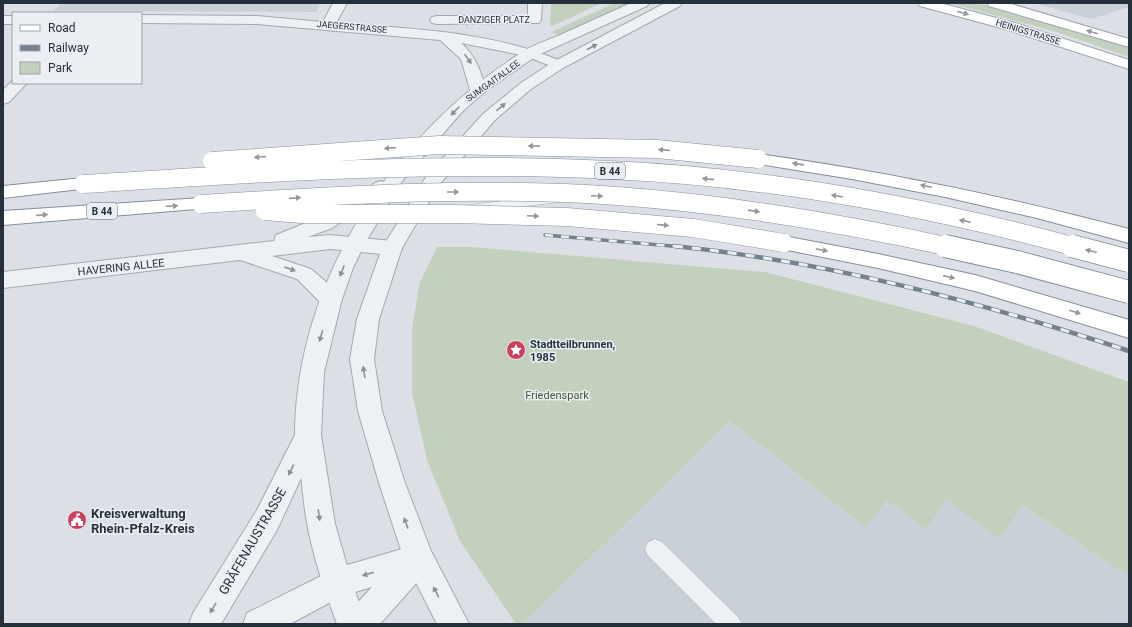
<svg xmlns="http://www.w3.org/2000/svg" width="1132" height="627" viewBox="0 0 1132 627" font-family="Roboto,sans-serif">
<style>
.built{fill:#cad0d8}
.green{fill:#c3d0bd}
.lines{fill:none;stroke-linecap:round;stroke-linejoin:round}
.service-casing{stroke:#a2a8b0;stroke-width:1}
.minor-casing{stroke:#a2a8b0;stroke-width:2}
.tertiary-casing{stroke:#a2a8b0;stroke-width:2}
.primary-casing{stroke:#9ba6b2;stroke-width:2}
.trunk-casing{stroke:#838f9c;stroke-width:2}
.service{fill:#eef1f4;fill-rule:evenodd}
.minor{fill:#eef1f4;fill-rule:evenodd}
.tertiary{fill:#eef1f4;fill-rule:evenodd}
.primary{fill:#fff;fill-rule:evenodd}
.trunk{fill:#fff;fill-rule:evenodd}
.rail-far1-casing{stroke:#75818f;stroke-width:3.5}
.rail-casing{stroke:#75818f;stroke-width:4.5}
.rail-far1{stroke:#ebeff4;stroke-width:2.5;stroke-dasharray:8;stroke-linecap:butt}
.rail{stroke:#ebeff4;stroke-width:3;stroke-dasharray:9;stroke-linecap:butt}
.trunk-bridge-far1-casing{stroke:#838f9c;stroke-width:19;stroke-linecap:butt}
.trunk-bridge-casing{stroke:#838f9c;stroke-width:24;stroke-linecap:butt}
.trunk-bridge-far1{stroke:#fff;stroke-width:18}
.trunk-bridge{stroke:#fff;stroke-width:22}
.oneway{fill:#92989e}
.oneway2{fill:#8a9098}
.labels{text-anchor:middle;stroke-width:3;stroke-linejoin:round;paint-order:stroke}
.far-street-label{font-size:9px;fill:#26303c;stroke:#ebeff4}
.shield{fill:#ebeff4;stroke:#616973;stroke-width:1}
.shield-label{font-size:10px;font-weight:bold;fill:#26303c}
.street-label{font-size:11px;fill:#26303c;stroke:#ebeff4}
.poi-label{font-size:11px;font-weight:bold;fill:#26303c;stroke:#ebeff4;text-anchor:start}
.park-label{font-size:11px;fill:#3d5833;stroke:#ebeff4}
.near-poi-label{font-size:13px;font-weight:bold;fill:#26303c;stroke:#ebeff4;text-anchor:start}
.near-street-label{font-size:13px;fill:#26303c;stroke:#ebeff4}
</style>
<rect width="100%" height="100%" fill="#dce0e6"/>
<g class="built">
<polygon points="62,3 320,3 316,12 53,11"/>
<polygon points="1034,3 1129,3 1129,7 1091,19"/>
<polygon points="730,421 866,528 887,500 946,500 1022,505 1129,577 1129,624 523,624"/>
</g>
<g class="green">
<polygon points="551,3 602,3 550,27"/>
<polygon points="615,3 633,3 558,35 551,32"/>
<polygon points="950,3 987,5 1129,47 1129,57 1057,32"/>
<polygon points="437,247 471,247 765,272 974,326 1129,382 1129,577 1022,505 1000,539 946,500 926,529 887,500 866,528 730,421 523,624 516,624 460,541 427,460 412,393 412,330 419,285"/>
</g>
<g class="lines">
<g class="service-casing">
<g id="service">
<polygon points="555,195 560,196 561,199 560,202 476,212 471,211 470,208 471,205 476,204"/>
<polygon points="655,539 662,542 738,617 742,624 716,624 648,556 645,549 648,542"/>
</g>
</g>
<g class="minor-casing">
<g id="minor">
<path d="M333,3H347L336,23C413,29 492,31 563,62L565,65L563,68L558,69L526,56L461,43C476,56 481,72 486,90L483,93H473L470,90L461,59L440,40L257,24L141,23V15L257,16L323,22Z"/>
<polygon points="528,3 542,3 541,20 539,23 437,24 432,23 430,20 432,17 437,16 528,16"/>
<rect x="3" y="16" width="10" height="8"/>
<polygon points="13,80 13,83 27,83 9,102 3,104 3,90"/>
<polygon points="381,181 387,183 390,187 387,191 332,228 308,237 330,235 392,241 399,243 402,248 399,253 392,255 330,249 272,256 311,269 339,293 342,299 339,305 331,307 323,305 297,279 240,260 3,288 3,272 274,241 276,235 318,218 375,183"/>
<polygon points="308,424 317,427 321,435 277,530 221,624 189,624 193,613 257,510 299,427"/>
<polygon points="419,544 429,549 434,559 429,569 380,624 344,624 348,613 372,587 342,596 290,624 243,624 247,613 337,568"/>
</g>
</g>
<g class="tertiary-casing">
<g id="tertiary">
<path d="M631,3H649L647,6L536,56L483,93L462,112L402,181L364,245L353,268L342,299L324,372L321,435L335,524L352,583L367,624H337C325,591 313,557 307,523C304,508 303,492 301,476C299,463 295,448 295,434C296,279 396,131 524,51C535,44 548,40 560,35C584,24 607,14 631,3Z"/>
<polygon points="665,3 682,3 680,6 563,68 531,89 495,120 439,185 402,248 379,319 374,359 382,411 405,483 431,551 469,624 437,624 404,559 379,483 358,411 350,359 357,319 382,248 426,177 483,114 521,83 553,62"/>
</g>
</g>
<g class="primary-casing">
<g id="primary">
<polygon points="918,3 940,3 1015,23 1129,60 1129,69 1005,29 920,6"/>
<polygon points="987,3 1008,3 1129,39 1129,47 989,6"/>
</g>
</g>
<g class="trunk-casing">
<g id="trunk">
<path d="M758,154C883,171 1007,197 1129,229V243L1037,218L945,197L852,179L752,163L749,159L752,155Z"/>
<polygon points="83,178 89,180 92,184 89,188 3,198 3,186"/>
<polygon points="201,198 208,200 210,204 208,208 3,225 3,211"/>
<polygon points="784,236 878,254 975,275 1129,320 1129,338 975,291 878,268 777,248 774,243 777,238"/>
</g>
</g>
<use href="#service" class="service"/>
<use href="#minor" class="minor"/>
<use href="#tertiary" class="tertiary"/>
<use href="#primary" class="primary"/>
<use href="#trunk" class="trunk"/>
<g class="rail-far1-casing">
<polyline id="rail-far1" points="545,235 683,247"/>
</g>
<g class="rail-casing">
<path id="rail" d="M674,246C830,262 980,302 1129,351"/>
</g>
<use href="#rail-far1" class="rail-far1"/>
<use href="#rail" class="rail"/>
<g class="trunk-bridge-far1-casing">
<g id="trunk-bridge-far1">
<polyline points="212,161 439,145 657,149 758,159"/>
<path d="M83,184C259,173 434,161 610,170C767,177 925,206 1076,247"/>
<path d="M201,204C339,195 479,186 617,196C729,204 840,223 950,247"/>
<polyline points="265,211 302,214 455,214 567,217 693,228 784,243"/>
</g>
</g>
<g class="trunk-bridge-casing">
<g id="trunk-bridge">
<polyline points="945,246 1017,262 1129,292"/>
<polyline points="1072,246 1129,261"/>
</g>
</g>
<use href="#trunk-bridge-far1" class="trunk-bridge-far1"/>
<use href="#trunk-bridge" class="trunk-bridge"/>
</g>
<defs><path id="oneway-solid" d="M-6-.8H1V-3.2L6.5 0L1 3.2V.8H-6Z"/></defs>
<g class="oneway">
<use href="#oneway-solid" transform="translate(963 13) rotate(16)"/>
<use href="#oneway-solid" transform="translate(1092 32) rotate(-163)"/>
<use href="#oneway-solid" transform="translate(534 146) rotate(-179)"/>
<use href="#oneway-solid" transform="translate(390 148) rotate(176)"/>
<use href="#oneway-solid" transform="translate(664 150) rotate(-175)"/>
<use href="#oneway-solid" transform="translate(260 157) rotate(176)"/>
<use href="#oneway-solid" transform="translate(798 164) rotate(-172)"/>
<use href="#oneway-solid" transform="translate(708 179) rotate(-174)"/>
<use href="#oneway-solid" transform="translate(926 186) rotate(-168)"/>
<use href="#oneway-solid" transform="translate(453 192)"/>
<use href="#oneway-solid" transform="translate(597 196) rotate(2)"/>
<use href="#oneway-solid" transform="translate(837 196) rotate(-170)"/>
<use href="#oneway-solid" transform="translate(295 198) rotate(-4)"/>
<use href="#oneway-solid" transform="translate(172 206) rotate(-3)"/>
<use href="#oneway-solid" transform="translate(754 211) rotate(8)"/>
<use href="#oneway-solid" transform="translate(42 215) rotate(-4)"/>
<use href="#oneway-solid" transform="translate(533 216) rotate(2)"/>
<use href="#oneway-solid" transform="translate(965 221) rotate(-168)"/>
<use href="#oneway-solid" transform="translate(663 225) rotate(5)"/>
<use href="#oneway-solid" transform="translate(822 250) rotate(11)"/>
<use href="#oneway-solid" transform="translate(1091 251) rotate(-166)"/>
<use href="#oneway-solid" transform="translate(949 277) rotate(13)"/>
<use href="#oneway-solid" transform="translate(1075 312) rotate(17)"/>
</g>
<g class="oneway2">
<use href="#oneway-solid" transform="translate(592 47) rotate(-28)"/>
<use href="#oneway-solid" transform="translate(468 59) rotate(55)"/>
<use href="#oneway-solid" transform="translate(501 107) rotate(-40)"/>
<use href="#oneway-solid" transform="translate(455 111) rotate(134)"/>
<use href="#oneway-solid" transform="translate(290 269) rotate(20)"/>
<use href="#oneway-solid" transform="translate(342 271) rotate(112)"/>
<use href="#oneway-solid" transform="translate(321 336) rotate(105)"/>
<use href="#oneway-solid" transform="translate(364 372) rotate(-99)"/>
<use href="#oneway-solid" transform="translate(291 470) rotate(116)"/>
<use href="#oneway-solid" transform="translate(319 515) rotate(82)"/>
<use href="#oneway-solid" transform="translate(406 523) rotate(-110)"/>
<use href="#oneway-solid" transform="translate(368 574) rotate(164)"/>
<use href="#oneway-solid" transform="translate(436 592) rotate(-118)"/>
<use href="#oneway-solid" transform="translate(213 608) rotate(121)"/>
</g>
<defs>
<g id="sight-disc" transform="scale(1)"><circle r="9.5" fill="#cd3e5f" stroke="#ebeff4"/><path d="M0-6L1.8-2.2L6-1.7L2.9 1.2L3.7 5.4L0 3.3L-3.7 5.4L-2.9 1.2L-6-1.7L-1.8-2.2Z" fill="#fff"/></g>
<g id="civic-disc" transform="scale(1)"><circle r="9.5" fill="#cd3e5f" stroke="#ebeff4"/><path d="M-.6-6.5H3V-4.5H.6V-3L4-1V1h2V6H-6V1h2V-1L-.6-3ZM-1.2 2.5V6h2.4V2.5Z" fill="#fff"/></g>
</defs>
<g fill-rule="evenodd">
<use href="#sight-disc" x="516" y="350"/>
<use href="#civic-disc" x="77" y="520"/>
</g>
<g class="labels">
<g class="far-street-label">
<text x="494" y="23">DANZIGER PLATZ</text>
<text transform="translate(352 27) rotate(5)" y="3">JAEGERSTRASSE</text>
<text transform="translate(1028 32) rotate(17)" y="3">HEINIGSTRASSE</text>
<text transform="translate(493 81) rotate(-36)" y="3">SUMGAITALLEE</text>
</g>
<g class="shield">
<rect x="595" y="163" width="30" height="16" rx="3"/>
<rect x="87" y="203" width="30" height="16" rx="3"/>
</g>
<g class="shield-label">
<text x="610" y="175">B 44</text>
<text x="102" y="215">B 44</text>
</g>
<g class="street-label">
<text transform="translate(121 267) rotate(-6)" y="4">HAVERING ALLEE</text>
</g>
<g class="poi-label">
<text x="530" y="348">Stadtteilbrunnen,<tspan x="530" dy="13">1985</tspan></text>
</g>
<g class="park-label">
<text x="557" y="399">Friedenspark</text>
</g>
<g class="near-poi-label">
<text x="91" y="518">Kreisverwaltung<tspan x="91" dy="15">Rhein-Pfalz-Kreis</tspan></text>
</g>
<g class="near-street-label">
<text transform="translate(252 541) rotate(-60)" y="5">GRÄFENAUSTRASSE</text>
</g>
</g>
<rect width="1132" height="627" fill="none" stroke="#26303c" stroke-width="8"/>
<rect x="12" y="12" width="130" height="72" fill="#ebeff4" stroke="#9ca3aa"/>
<rect x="20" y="25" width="20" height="6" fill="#ffffff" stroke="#9ca3aa"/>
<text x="48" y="32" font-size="12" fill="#26303c">Road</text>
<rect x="20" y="45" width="20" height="6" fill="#75818f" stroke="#9ca3aa"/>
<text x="48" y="52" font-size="12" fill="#26303c">Railway</text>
<rect x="20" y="62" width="20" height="12" fill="#c3d0bd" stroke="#9ca3aa"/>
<text x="48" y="72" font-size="12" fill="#26303c">Park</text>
</svg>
